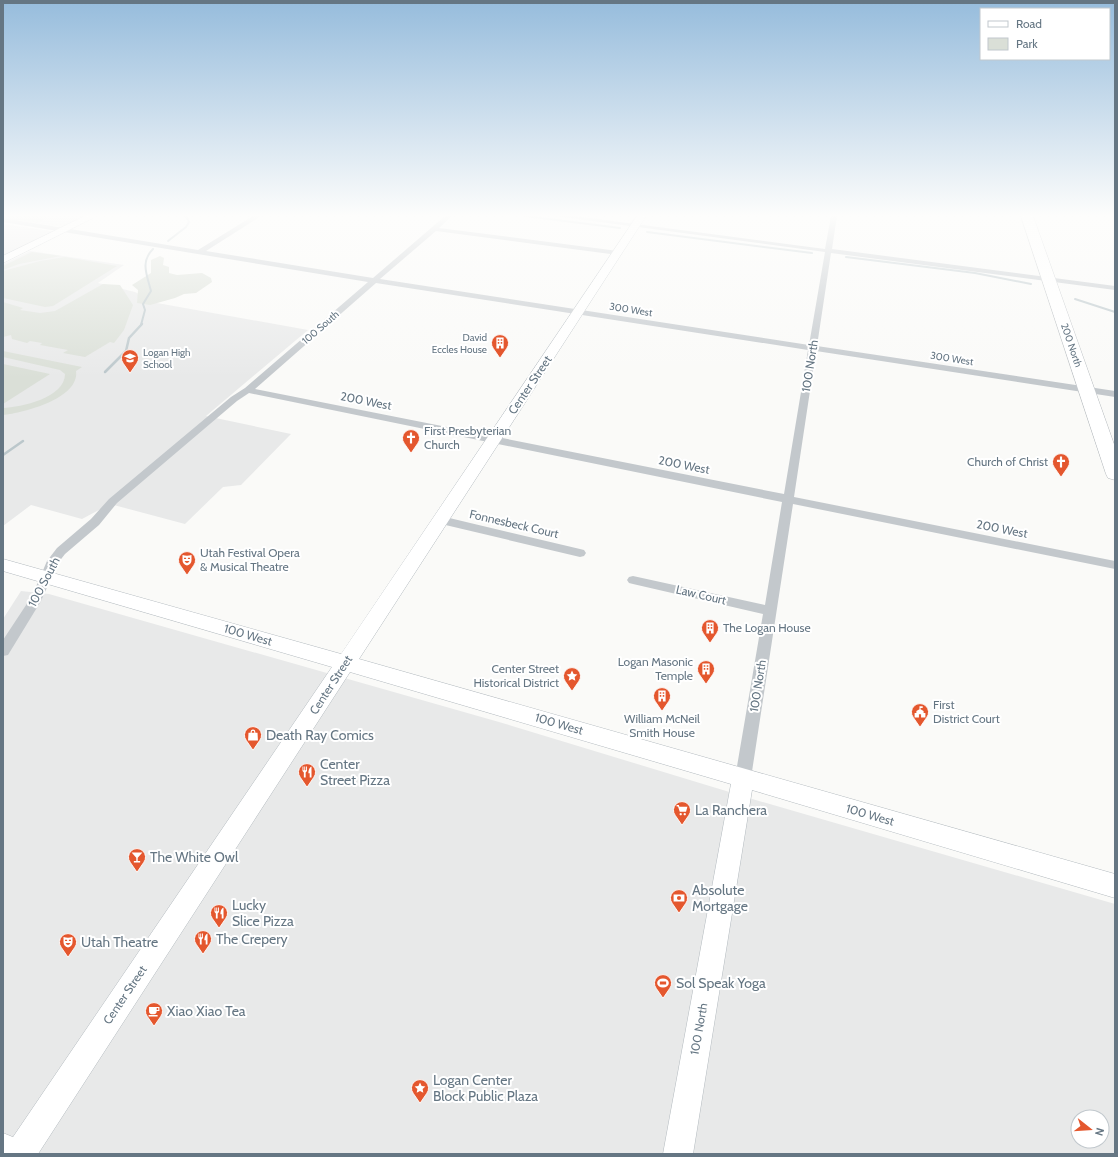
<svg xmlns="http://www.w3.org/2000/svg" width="1118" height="1157" viewBox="0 0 1118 1157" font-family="Cabin,sans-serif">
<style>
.built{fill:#e8e9e9;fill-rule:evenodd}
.green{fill:#dadfd7}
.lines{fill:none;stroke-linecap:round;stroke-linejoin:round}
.stream-far1{stroke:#bbc7cb;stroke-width:2}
.stream{stroke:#bbc7cb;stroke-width:2.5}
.secondary-casing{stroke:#b3babf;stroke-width:1}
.highway-casing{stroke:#b4b9bd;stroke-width:1}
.street{fill:#c3c8cc;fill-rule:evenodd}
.secondary{fill:#fff;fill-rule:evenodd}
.highway{fill:#fff;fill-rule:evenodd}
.labels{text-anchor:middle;stroke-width:4;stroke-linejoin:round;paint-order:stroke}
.far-street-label{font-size:10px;fill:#657683;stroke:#fff}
.far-poi-label{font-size:10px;fill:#657683;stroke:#fff;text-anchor:end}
.street-label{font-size:12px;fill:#657683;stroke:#fff}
.poi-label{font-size:12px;fill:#657683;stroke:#fff;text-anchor:start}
.near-poi-label{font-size:14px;fill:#657683;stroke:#fff;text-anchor:start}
</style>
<rect width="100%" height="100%" fill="#fafaf8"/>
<g class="built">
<polygon points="52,216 84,216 62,227 37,223"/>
<polygon points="3,224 57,232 3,257"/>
<polygon points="30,251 124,265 98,283 135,292 157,303 308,330 206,416 291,434 241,485 223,487 185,524 110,504 82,519 31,505 3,526 3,264"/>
<path d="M21,591L49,594L499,722L759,801L1115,904V1154H3V619ZM1078,1117H1102V1141H1078Z"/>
</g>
<g class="green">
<polygon points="3,216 52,216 37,223 3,218"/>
<polygon points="32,252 61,256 19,264 3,270 3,266"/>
<polygon points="160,256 164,258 163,265 169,267 169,273 177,275 202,273 211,278 212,282 196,293 184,294 175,298 150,305 137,303 138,290 132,285 151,273 151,260"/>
<polygon points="65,257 117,266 53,306 45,307 3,298 3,271 40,261"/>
<polygon points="103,284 120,285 133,305 124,330 114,343 110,342 85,357 63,353 68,350 40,345 42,343 30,341 27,343 12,339 11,335 3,337 3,302 23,308 20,310 40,313 55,311"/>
<path d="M3,351L82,367L76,371C80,398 24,413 3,415V408C21,407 65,398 65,374L60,370L3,357Z"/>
<polygon points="3,364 50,374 3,404"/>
</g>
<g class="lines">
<g class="stream-far1">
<polyline points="525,216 620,228"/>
<polyline points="647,232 812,253"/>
<polyline points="168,241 186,227 189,222 186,216"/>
<polyline points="846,257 975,273 1031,284"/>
<polyline points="1075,299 1115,312"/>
<path d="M141,325L145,310L143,304L151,291C147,275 140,262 153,249"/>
</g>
<g class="stream">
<polyline points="105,372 126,351 129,338 142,324"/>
<polyline points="3,455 23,441"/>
</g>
<g class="secondary-casing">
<g id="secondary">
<polygon points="85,216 97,216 3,263 3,256"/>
<polygon points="637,216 646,216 359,659 1115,874 1115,898 752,790 693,1154 663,1154 731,784 350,672 38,1154 5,1154 9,1143 332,667 3,571 3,559 341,654"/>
</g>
</g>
<g class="highway-casing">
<g id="highway">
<polygon points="1021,216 1033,216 1115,447 1115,480 1108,478 1106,474"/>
<polygon points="3,1133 20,1140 25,1154 3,1154"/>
</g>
</g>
<g class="street">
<path d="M253,216H261L206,251L373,278L445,216H452L439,228L618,251L621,253L618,255L436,231L380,279L809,345L825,252L555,216H575L825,249L831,216H837L832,249L1115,286V290L831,253L817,346L1115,391V397L816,351L794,497L1115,561V569L793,504L751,778L748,783L743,785L738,783L735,778L763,614L633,584L629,583L627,580L629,577L633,576L765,605L782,502L249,393L237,401L117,503L99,525L65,554L58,563L41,601L8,655L3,656V640L32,596L47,561L57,548L91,519L109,499L231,397L245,388L368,282L3,222V218L198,250ZM376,283L808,350L784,494L255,389Z"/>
<polygon points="441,516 580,549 584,550 586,553 584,556 580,557 437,523 435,520 437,517"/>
</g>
<use href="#secondary" class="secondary"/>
<use href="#highway" class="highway"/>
</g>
<linearGradient id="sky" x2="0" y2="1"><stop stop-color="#96bcdc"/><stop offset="0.57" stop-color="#fdfdfc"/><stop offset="1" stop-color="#fdfdfc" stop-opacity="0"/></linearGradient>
<rect width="1118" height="378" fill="url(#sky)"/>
<defs>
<g id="building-pin" transform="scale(0.9)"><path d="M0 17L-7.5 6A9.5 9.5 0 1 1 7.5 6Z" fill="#e4572e" stroke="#fff"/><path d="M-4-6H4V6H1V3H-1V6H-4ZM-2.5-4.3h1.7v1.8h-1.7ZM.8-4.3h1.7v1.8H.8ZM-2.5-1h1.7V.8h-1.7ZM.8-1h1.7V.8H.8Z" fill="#fff"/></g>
<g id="school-pin" transform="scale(0.9)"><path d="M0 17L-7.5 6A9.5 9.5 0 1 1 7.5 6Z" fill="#e4572e" stroke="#fff"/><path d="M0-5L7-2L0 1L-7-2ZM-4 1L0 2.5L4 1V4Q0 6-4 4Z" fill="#fff"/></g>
<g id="church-pin" transform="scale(0.9)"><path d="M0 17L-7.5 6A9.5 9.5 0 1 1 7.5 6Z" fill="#e4572e" stroke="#fff"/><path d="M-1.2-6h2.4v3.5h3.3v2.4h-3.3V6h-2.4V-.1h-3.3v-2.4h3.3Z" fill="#fff"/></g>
<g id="theatre-pin" transform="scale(0.9)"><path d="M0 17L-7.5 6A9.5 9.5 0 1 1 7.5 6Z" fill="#e4572e" stroke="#fff"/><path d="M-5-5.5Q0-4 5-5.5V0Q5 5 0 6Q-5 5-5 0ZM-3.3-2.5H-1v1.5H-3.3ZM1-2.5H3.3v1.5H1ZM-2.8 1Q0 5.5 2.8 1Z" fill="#fff"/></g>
<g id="sight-pin" transform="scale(0.9)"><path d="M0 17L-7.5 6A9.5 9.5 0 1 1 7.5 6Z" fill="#e4572e" stroke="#fff"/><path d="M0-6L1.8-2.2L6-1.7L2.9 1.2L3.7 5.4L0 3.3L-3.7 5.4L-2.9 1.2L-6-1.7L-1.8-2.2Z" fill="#fff"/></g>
<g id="civic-pin" transform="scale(0.9)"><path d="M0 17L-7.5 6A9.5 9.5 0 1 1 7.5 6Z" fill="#e4572e" stroke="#fff"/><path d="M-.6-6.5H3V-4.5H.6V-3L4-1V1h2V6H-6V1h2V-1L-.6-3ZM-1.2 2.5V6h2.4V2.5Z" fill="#fff"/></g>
<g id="shop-pin" transform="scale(0.9)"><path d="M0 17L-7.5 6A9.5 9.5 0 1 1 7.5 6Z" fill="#e4572e" stroke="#fff"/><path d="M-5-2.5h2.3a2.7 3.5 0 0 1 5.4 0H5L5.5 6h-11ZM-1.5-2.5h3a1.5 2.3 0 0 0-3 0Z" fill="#fff"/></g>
<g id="restaurant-pin" transform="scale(0.9)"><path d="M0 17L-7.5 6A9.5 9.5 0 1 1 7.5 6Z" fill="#e4572e" stroke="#fff"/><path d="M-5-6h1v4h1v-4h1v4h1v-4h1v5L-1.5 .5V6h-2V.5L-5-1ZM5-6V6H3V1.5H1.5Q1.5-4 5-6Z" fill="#fff"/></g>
<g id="supermarket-pin" transform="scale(0.9)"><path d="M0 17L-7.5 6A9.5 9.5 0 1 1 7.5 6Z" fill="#e4572e" stroke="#fff"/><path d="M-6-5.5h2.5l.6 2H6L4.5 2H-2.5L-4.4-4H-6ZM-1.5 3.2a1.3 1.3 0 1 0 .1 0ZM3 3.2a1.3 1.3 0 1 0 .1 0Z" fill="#fff"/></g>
<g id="bar-pin" transform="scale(0.9)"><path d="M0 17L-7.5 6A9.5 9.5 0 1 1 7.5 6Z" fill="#e4572e" stroke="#fff"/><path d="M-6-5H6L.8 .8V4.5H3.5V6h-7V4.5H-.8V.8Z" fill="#fff"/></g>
<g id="bank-pin" transform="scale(0.9)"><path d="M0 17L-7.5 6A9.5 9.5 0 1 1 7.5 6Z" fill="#e4572e" stroke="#fff"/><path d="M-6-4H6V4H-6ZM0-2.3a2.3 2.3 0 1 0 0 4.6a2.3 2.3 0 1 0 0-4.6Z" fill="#fff"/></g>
<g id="stadium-pin" transform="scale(0.9)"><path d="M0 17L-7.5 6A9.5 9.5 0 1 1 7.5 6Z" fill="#e4572e" stroke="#fff"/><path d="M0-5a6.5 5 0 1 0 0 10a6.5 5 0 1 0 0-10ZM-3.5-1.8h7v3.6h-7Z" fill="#fff"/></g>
<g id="cafe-pin" transform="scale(0.9)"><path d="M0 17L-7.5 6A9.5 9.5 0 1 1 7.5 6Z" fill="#e4572e" stroke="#fff"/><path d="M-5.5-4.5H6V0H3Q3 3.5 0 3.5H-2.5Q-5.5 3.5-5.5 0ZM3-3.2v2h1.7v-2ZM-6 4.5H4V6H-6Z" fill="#fff"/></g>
</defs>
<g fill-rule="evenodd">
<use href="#building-pin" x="500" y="343"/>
<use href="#school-pin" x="130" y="358"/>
<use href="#church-pin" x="411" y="438"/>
<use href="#church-pin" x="1061" y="462"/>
<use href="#theatre-pin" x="187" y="560"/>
<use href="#building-pin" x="710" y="628"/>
<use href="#building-pin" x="706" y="669"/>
<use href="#sight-pin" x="572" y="676"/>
<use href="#building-pin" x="662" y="696"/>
<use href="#civic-pin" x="920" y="712"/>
<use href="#shop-pin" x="253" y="735"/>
<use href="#restaurant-pin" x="307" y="772"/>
<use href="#supermarket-pin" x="682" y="810"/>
<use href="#bar-pin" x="137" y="857"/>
<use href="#bank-pin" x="679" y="898"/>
<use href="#restaurant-pin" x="219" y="913"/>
<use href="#restaurant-pin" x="203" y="939"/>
<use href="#theatre-pin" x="68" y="942"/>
<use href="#stadium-pin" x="663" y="983"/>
<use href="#cafe-pin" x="154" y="1011"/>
<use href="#sight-pin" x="420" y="1088"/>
</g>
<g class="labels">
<g class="far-street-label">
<text transform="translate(631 309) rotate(9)" y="4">300 West</text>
<text transform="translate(320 327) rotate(-41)" y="4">100 South</text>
<text transform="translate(1072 345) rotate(71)" y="4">200 North</text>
<text transform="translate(952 358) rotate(9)" y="4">300 West</text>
</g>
<g class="far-poi-label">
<text x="487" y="341">David<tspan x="487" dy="12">Eccles House</tspan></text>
<text x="143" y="356" text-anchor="start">Logan High<tspan x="143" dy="12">School</tspan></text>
</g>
<g class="street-label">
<text transform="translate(810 366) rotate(-81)" y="4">100 North</text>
<text transform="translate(530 385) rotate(-56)" y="4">Center Street</text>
<text transform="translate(366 401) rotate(11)" y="4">200 West</text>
<text transform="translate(684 465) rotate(11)" y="4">200 West</text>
<text transform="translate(514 524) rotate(13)" y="4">Fonnesbeck Court</text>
<text transform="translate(1002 529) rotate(11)" y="4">200 West</text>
<text transform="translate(44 582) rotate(-62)" y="4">100 South</text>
<text transform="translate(701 595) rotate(13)" y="4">Law Court</text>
<text transform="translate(248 635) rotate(16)" y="4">100 West</text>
<text transform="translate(331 685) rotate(-57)" y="4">Center Street</text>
<text transform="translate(758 686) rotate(-81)" y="4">100 North</text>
<text transform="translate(559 724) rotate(16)" y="4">100 West</text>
<text transform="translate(870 815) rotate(16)" y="4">100 West</text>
<text transform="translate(125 995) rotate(-56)" y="4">Center Street</text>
<text transform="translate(699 1029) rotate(-80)" y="4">100 North</text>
</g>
<g class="poi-label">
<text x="424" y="435">First Presbyterian<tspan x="424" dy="14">Church</tspan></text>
<text x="1048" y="466" text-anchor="end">Church of Christ</text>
<text x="200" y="557">Utah Festival Opera<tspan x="200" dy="14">&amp; Musical Theatre</tspan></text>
<text x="723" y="632">The Logan House</text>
<text x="693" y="666" text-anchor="end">Logan Masonic<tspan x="693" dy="14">Temple</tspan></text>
<text x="559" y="673" text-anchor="end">Center Street<tspan x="559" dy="14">Historical District</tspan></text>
<text x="933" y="709">First<tspan x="933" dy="14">District Court</tspan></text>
<text x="662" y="723" text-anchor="middle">William McNeil<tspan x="662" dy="14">Smith House</tspan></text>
</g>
<g class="near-poi-label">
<text x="266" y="740">Death Ray Comics</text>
<text x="320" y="769">Center<tspan x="320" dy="16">Street Pizza</tspan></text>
<text x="695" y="815">La Ranchera</text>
<text x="150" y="862">The White Owl</text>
<text x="692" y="895">Absolute<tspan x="692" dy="16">Mortgage</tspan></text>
<text x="232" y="910">Lucky<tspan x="232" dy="16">Slice Pizza</tspan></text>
<text x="216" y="944">The Crepery</text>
<text x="81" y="947">Utah Theatre</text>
<text x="676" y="988">Sol Speak Yoga</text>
<text x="167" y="1016">Xiao Xiao Tea</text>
<text x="433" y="1085">Logan Center<tspan x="433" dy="16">Block Public Plaza</tspan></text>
</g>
</g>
<rect width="1118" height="1157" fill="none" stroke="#657683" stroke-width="8"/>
<rect x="980" y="8" width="130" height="52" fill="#ffffff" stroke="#c1c8cd"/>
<rect x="988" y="21" width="20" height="6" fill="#ffffff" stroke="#c1c8cd"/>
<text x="1016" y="28" font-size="12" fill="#657683">Road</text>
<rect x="988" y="38" width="20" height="12" fill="#dadfd7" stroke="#c1c8cd"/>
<text x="1016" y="48" font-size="12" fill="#657683">Park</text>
<g transform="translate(1090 1129) rotate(107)"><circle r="19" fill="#ffffff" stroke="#c1c8cd"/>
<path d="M0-3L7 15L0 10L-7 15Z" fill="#e4572e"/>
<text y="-6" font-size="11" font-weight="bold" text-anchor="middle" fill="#657683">N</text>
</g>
</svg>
